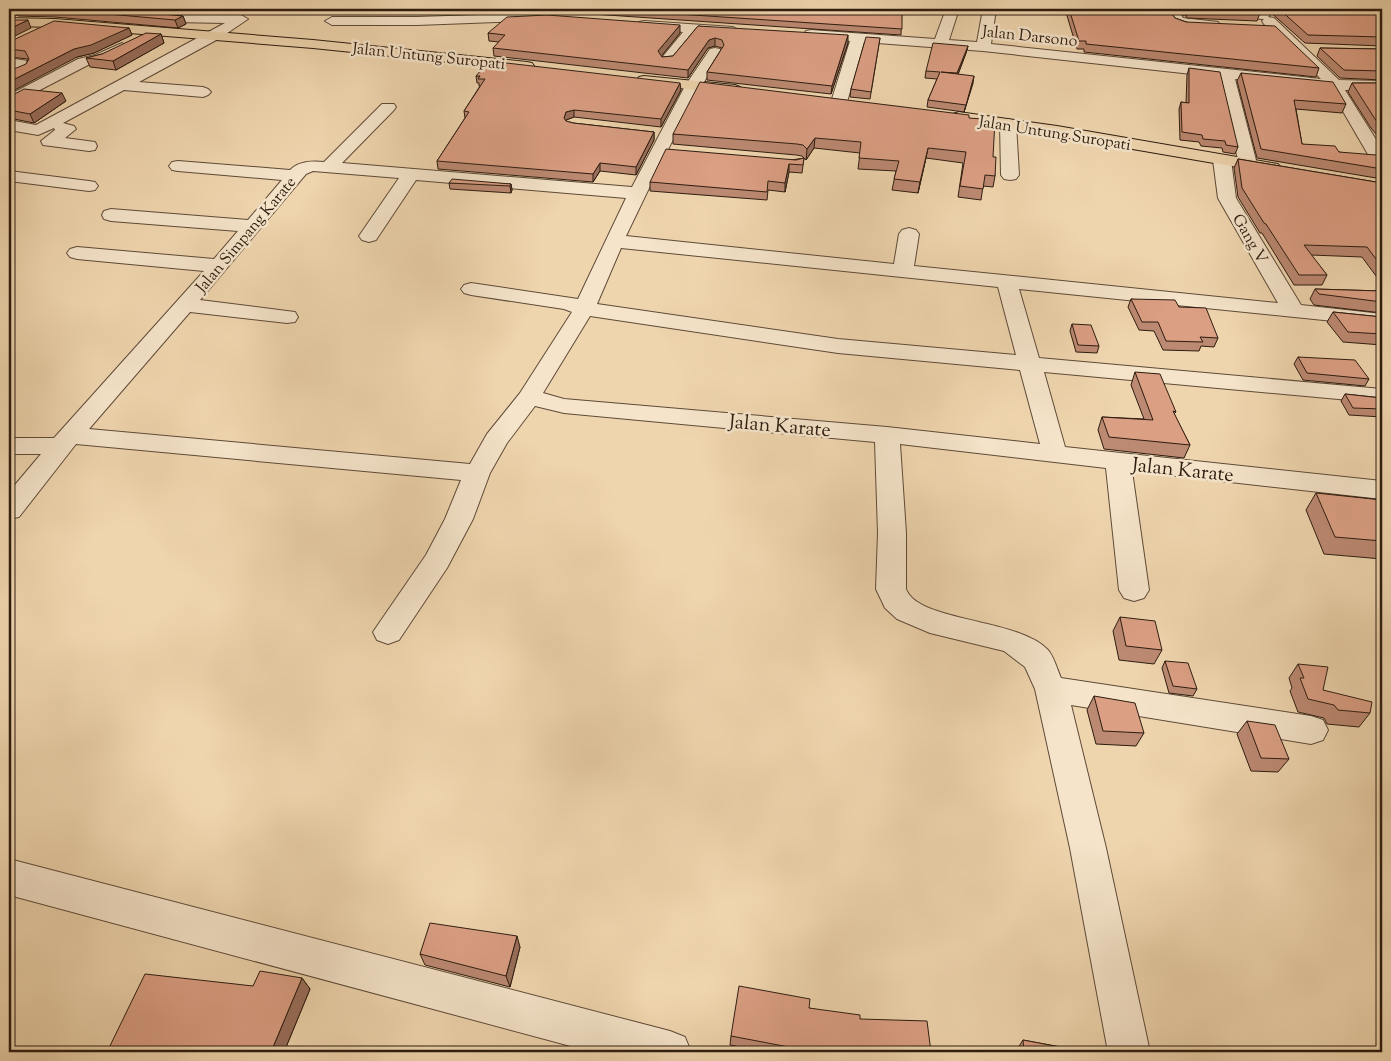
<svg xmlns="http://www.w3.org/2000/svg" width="1391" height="1061" viewBox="0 0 1391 1061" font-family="'Sorts Mill Goudy',serif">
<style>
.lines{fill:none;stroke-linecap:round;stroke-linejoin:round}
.minor-casing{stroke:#5e4a38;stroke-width:2}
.major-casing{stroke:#2d1c10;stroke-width:2}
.minor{fill:#f5e4ca;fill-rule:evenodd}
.major{fill:#efd5ae;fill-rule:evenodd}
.wall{fill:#bc8972;stroke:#2d1c10}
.shaded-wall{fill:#996f5c;stroke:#2d1c10}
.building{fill:#db9f84;stroke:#2d1c10}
.labels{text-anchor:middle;stroke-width:5;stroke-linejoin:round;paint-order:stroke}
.far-street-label{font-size:16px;fill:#2d1c10;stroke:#f5e4ca}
.street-label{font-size:20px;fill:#2d1c10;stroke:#f5e4ca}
</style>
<rect width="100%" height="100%" fill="#efd5ae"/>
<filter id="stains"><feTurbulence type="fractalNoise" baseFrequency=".004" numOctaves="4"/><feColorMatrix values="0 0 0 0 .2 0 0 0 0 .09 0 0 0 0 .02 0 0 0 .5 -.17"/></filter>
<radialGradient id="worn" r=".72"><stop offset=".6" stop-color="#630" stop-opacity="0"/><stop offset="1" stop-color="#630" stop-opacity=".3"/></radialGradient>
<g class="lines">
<g class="minor-casing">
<g id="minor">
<polygon points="11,9 27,9 9,19 9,10"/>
<polygon points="946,9 959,9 949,40 977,42 983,9 996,9 991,44 1321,79 1264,24 1262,21 1264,19 1181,15 1183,18 1218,22 1220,25 1213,29 1174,25 1165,12 1169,9 1215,9 1268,12 1270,15 1268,17 1274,18 1339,80 1382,81 1382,90 1345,90 1382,149 1382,168 1376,167 1373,163 1330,89 1235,79 1257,164 1254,168 1248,169 1242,168 1239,164 1219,77 983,51 864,42 847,102 845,105 833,105 831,102 850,41 811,38 806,37 804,34 806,31 811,30 935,39"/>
<polygon points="151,11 173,14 241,15 248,19 220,38 139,82 203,87 208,89 211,92 208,95 203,97 124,90 63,123 74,126 76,129 65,138 95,142 97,146 95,150 89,151 43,145 41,141 55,130 54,128 38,135 9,130 9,120 36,125 225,23 173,22 146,18 144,15"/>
<polygon points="544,13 551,17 549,20 417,25 332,25 325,21 332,17 417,17"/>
<polygon points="644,21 733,27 740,31 733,35 697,33 672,63 662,63 660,60 683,32 639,28 637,25 639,22"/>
<polygon points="122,43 129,47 127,50 105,61 88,65 9,106 9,95 78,59 95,55"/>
<path d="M715,48L720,49L722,52C685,111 656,174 626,236L894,264L899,234L902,230L909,228L916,230L919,234L914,266L1278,303L1218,198L1213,160L1216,156L1222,155L1228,156L1231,160L1236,198L1301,305L1382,314V326L1019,289L1039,358L1382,389V403L1044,372L1065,447L1382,481V499L1132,471L1149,590L1144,598L1134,601L1124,598L1119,590L1106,468L900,444L906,533V589C918,622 1018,618 1048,650C1054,657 1057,669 1061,678L1311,716L1323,720L1328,730L1323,740L1311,744L1071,705L1106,848L1150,1052H1108L1070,848L1035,689L1025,667L1004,651L930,633L897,619L885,608L876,589L878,533L875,442L564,413L535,406L507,443L490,473L473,519L447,568L399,640L388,644L377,640L373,632L426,555L445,519L461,480L76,444L19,517L9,519V492L41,454H9V438H54L204,271L77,259L70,257L67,253L70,249L77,247L214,259L238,231L111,221L104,219L102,215L104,211L111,209L248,220L282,180L178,171L172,170L169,166L172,162L178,161L290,170C299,161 312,161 324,162L382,104H394L396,107L394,110L342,163L632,187L685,86L710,49ZM313,171L399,178L359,236L362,240L369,242L376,240L416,180L626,198L578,299L471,283L464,285L461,289L464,293L471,295L564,309L572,312L520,393L487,434L470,464L89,429L190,312L287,323L295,322L298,317L295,312L287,311L200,300L306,174ZM621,248L998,287L1016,355L838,339L597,304ZM590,316L838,353L1020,370L1040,444L887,427L564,399L543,393Z"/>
<polygon points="9,58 28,61 31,68 29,71 9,80 9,70 15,67 9,66"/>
<polygon points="1008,119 1014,121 1016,124 1019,175 1016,179 1010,180 1004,179 1001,175 1000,124 1002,121"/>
<polygon points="9,171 89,181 95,182 98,186 95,190 89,191 9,181"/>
<polygon points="9,859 670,1031 685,1037 691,1052 593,1052 9,895"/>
</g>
</g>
<g class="major-casing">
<g id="major">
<polygon points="9,18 55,19 313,40 527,62 532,63 534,66 532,69 527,70 313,48 55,27 9,26"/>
<polygon points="644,76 735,85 740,87 743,90 740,93 735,95 639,83 637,80 639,77"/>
<polygon points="959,112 1057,126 1272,163 1278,164 1281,168 1278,172 1272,173 1057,136 953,120 951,117 953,114"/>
</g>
</g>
<use href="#minor" class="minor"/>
<use href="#major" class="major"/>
</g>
<g class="wall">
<polygon points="14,9 215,9 210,13 173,12 151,9 146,12 183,16 186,24 178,28 55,17 18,16"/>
<polygon points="511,9 902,9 901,35 548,11 521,12 521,10 511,10"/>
<polygon points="1065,9 1168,9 1175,18 1319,68 1316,77 1084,52 1084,49 1077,49"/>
<polygon points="1244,9 1382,9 1382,46 1305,43 1269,11 1263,9"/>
<polygon points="1188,10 1260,13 1257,21 1187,18 1186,17"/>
<polygon points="698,26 848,43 831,94 707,80 707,72 722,48 715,46 708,48 688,78 494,56 493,48 499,42 489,41 488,33 680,33 661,56 662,57 673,56"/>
<polygon points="129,28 132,35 94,53 77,57 26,64 28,59 9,57 9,42"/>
<polygon points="161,34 164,43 116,70 90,67 86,58 102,54"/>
<polygon points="880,38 870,99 850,97 851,89"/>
<polygon points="968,46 966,53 958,74 973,83 964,112 927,107 928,100 937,79 925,78 926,71"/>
<polygon points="1320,48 1382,49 1382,80 1340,78 1317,56"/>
<polygon points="1189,68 1238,147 1235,154 1223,152 1222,148 1201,146 1199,142 1180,140 1179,109 1181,102 1186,103 1187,75"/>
<polygon points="1241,73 1346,104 1342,113 1296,109 1302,144 1339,152 1382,160 1382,179 1257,158 1237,81"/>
<polygon points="476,76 681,90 661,127 574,117 566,120 566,121 573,123 654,132 654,140 636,175 600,171 593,182 438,169 437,161 465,118 464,111 480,86 479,86 479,83 477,83"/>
<polygon points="1352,83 1382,83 1382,141 1371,128 1348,92"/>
<polygon points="9,97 66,101 34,123 9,118 9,119"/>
<polygon points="969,118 993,157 995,176 993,187 983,186 981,200 958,197 963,163 926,158 918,193 892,190 896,171 858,169 860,153 814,148 806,160 802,156 796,155 673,144 673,134"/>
<polygon points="804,158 802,173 789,172 785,192 768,190 767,200 650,191 650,182"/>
<polygon points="1238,159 1382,183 1382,284 1362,257 1311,255 1327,275 1322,285 1294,285 1262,233 1260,233 1238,197 1234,168"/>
<polygon points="449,183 511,184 512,190 511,193 450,189"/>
<polygon points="1315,289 1382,291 1382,313 1314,305 1310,299"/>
<polygon points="1131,299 1179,307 1218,338 1214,347 1201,346 1199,351 1163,350 1154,331 1139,330 1128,307"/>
<polygon points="1333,312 1382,317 1382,345 1343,342 1327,322"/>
<polygon points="1072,324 1099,346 1097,353 1076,352 1070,331"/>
<polygon points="1298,357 1369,379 1365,386 1303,380 1294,364"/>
<polygon points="1135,372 1176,412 1174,414 1190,445 1184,458 1104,449 1098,430 1102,417 1144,419 1131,385"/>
<polygon points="1345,394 1382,398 1382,417 1349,415 1341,401"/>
<polygon points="1316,493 1382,500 1382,559 1324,554 1306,510"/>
<polygon points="1120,617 1162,650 1154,664 1119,660 1113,631"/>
<polygon points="1165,661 1197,689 1193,696 1169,693 1162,668"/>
<polygon points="1298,664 1323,690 1370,713 1359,727 1327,724 1324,718 1298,712 1290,691 1292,688 1289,678"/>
<polygon points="1094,696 1144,733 1136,746 1096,744 1087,710"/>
<polygon points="1247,721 1289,759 1278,772 1251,771 1237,734"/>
<polygon points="520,947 510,987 425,965 420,954"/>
<polygon points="302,978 310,989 284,1052 107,1052 253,986"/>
<polygon points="809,1008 860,1019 931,1052 766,1052 730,1045 731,1036"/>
<polygon points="1023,1040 1087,1052 1016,1052 1016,1051"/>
</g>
<g class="shaded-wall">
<polygon points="140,9 151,9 142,15"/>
<polygon points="208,9 215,9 210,13"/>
<polygon points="183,16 186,24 178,28 175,20"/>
<polygon points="28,20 31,28 9,39 9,29"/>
<polygon points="680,25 680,33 659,59 658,51"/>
<polygon points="129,28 132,35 94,53 77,57 9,93 9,82 74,49"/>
<polygon points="161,34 164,43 116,70 113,61"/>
<polygon points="848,35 848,43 831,94 832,86"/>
<polygon points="715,38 715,46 708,48 688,78 688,70 709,40"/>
<polygon points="968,46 966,53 956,80 957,73"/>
<polygon points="974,76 973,83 964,112 966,105"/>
<polygon points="680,83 681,90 661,127 661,119"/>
<polygon points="62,93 66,101 34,123 30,114"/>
<polygon points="574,110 574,117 566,120 564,125 564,118 566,112"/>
<polygon points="654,132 654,140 636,175 636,167"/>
<polygon points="815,138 814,148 806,160 807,149"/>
<polygon points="928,148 926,158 918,193 920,182"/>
<polygon points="600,163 600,171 593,182 593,174"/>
<polygon points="789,164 789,172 785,192 785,183"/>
<polygon points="511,184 512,190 511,193 510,186"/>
<polygon points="517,936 520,947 510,987 506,976"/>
<polygon points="302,978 310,989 284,1052 271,1052"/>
<polygon points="193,1047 199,1052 191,1052"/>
</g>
<g class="building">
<polygon points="22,9 141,9 143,12 183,16 175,20 52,9"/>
<polygon points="603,9 902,9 902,29"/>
<polygon points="1069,9 1168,9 1175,18 1186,22 1275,26 1319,68 1086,44 1086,41 1079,41"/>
<polygon points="1279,9 1382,9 1382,37 1308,35"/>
<polygon points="1188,10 1260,13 1189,11"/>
<polygon points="547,15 680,25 658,51 662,57 673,56 698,26 848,35 832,86 707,72 724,45 722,40 715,38 709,40 688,70 493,48 505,35 488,33 507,17"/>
<polygon points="9,20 28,20 9,29"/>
<polygon points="54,21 129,28 91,45 74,49 9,82 9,71 26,64 29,59 25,51 9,49 9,42"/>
<polygon points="146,33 161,34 113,61 86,58 102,54"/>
<polygon points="866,37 880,38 871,92 851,89"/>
<polygon points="933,43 968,46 957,73 941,72 974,76 966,105 928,100 940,72 926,71"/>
<polygon points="1320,48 1382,49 1382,71 1344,70"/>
<polygon points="489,61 680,83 661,119 574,110 566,112 564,118 566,121 573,123 654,132 636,167 600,163 593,174 437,161 469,112 464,111 485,79 478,79 480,76 476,76"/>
<polygon points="1189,68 1220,72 1238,147 1226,145 1225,141 1203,139 1202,135 1182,132 1181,102 1189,103"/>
<polygon points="1241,73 1333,82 1346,104 1294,100 1302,144 1335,146 1339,152 1376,155 1380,160 1382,160 1382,169 1261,149"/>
<polygon points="700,82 969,115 969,118 995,120 993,157 996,157 995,176 985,175 983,189 960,186 966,152 928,148 920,182 894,179 899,161 859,158 861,142 815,138 807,149 803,145 797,144 673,134"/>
<polygon points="1352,83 1382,83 1382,127 1375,119"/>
<polygon points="24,89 62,93 30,114 9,110 9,97"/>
<polygon points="666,149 796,160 804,158 803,165 789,164 785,183 768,181 767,192 650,182"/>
<polygon points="1238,159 1382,183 1382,267 1367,247 1304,245 1327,275 1299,275 1266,224 1264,223 1242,188"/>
<polygon points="452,179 511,184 510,186 449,183"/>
<polygon points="1315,289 1382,291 1382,302 1319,294"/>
<polygon points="1131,299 1175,300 1179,307 1206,308 1218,338 1200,337 1203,342 1166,341 1158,322 1142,322"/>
<polygon points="1333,312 1382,317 1382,334 1348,332"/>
<polygon points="1072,324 1091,325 1099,346 1078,345"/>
<polygon points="1298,357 1355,360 1369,379 1307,373"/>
<polygon points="1135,372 1160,374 1176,412 1173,411 1190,445 1109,437 1102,417 1153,420"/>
<polygon points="1345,394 1382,398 1382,409 1353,408"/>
<polygon points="1316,493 1382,500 1382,541 1335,537"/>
<polygon points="1120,617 1155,621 1162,650 1126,646"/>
<polygon points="1165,661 1188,663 1197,689 1173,686"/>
<polygon points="1298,664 1328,667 1323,690 1372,702 1370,713 1338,710 1334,705 1308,699 1300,678 1304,678"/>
<polygon points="1094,696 1135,703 1144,733 1103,731"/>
<polygon points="1247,721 1275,725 1289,759 1261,758"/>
<polygon points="430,923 517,936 506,976 420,954"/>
<polygon points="260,971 302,978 271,1052 224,1052 193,1047 191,1052 107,1052 145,974 253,986"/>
<polygon points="739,986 810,999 809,1008 860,1015 860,1019 927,1021 931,1052 815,1052 731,1036"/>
<polygon points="1023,1040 1087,1052 1024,1052"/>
</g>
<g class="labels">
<g class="far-street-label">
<text transform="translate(1030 35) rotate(6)" y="6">Jalan Darsono</text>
<text transform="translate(429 55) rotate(6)" y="6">Jalan Untung Suropati</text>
<text transform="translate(1055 132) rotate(9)" y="6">Jalan Untung Suropati</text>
<text transform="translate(245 234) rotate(-50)" y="6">Jalan Simpang Karate</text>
<text transform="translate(1251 238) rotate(60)" y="6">Gang V</text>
</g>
<g class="street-label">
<text transform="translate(780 425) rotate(5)" y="7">Jalan Karate</text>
<text transform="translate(1183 469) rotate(6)" y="7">Jalan Karate</text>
</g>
</g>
<rect width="1391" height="1061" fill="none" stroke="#efd5ae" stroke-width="30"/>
<rect x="10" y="10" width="1371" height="1041" fill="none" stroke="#2d1c10" stroke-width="2.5"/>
<rect x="15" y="15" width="1361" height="1031" fill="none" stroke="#2d1c10"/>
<rect width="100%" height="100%" filter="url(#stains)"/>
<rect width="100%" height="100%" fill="url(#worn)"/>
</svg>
